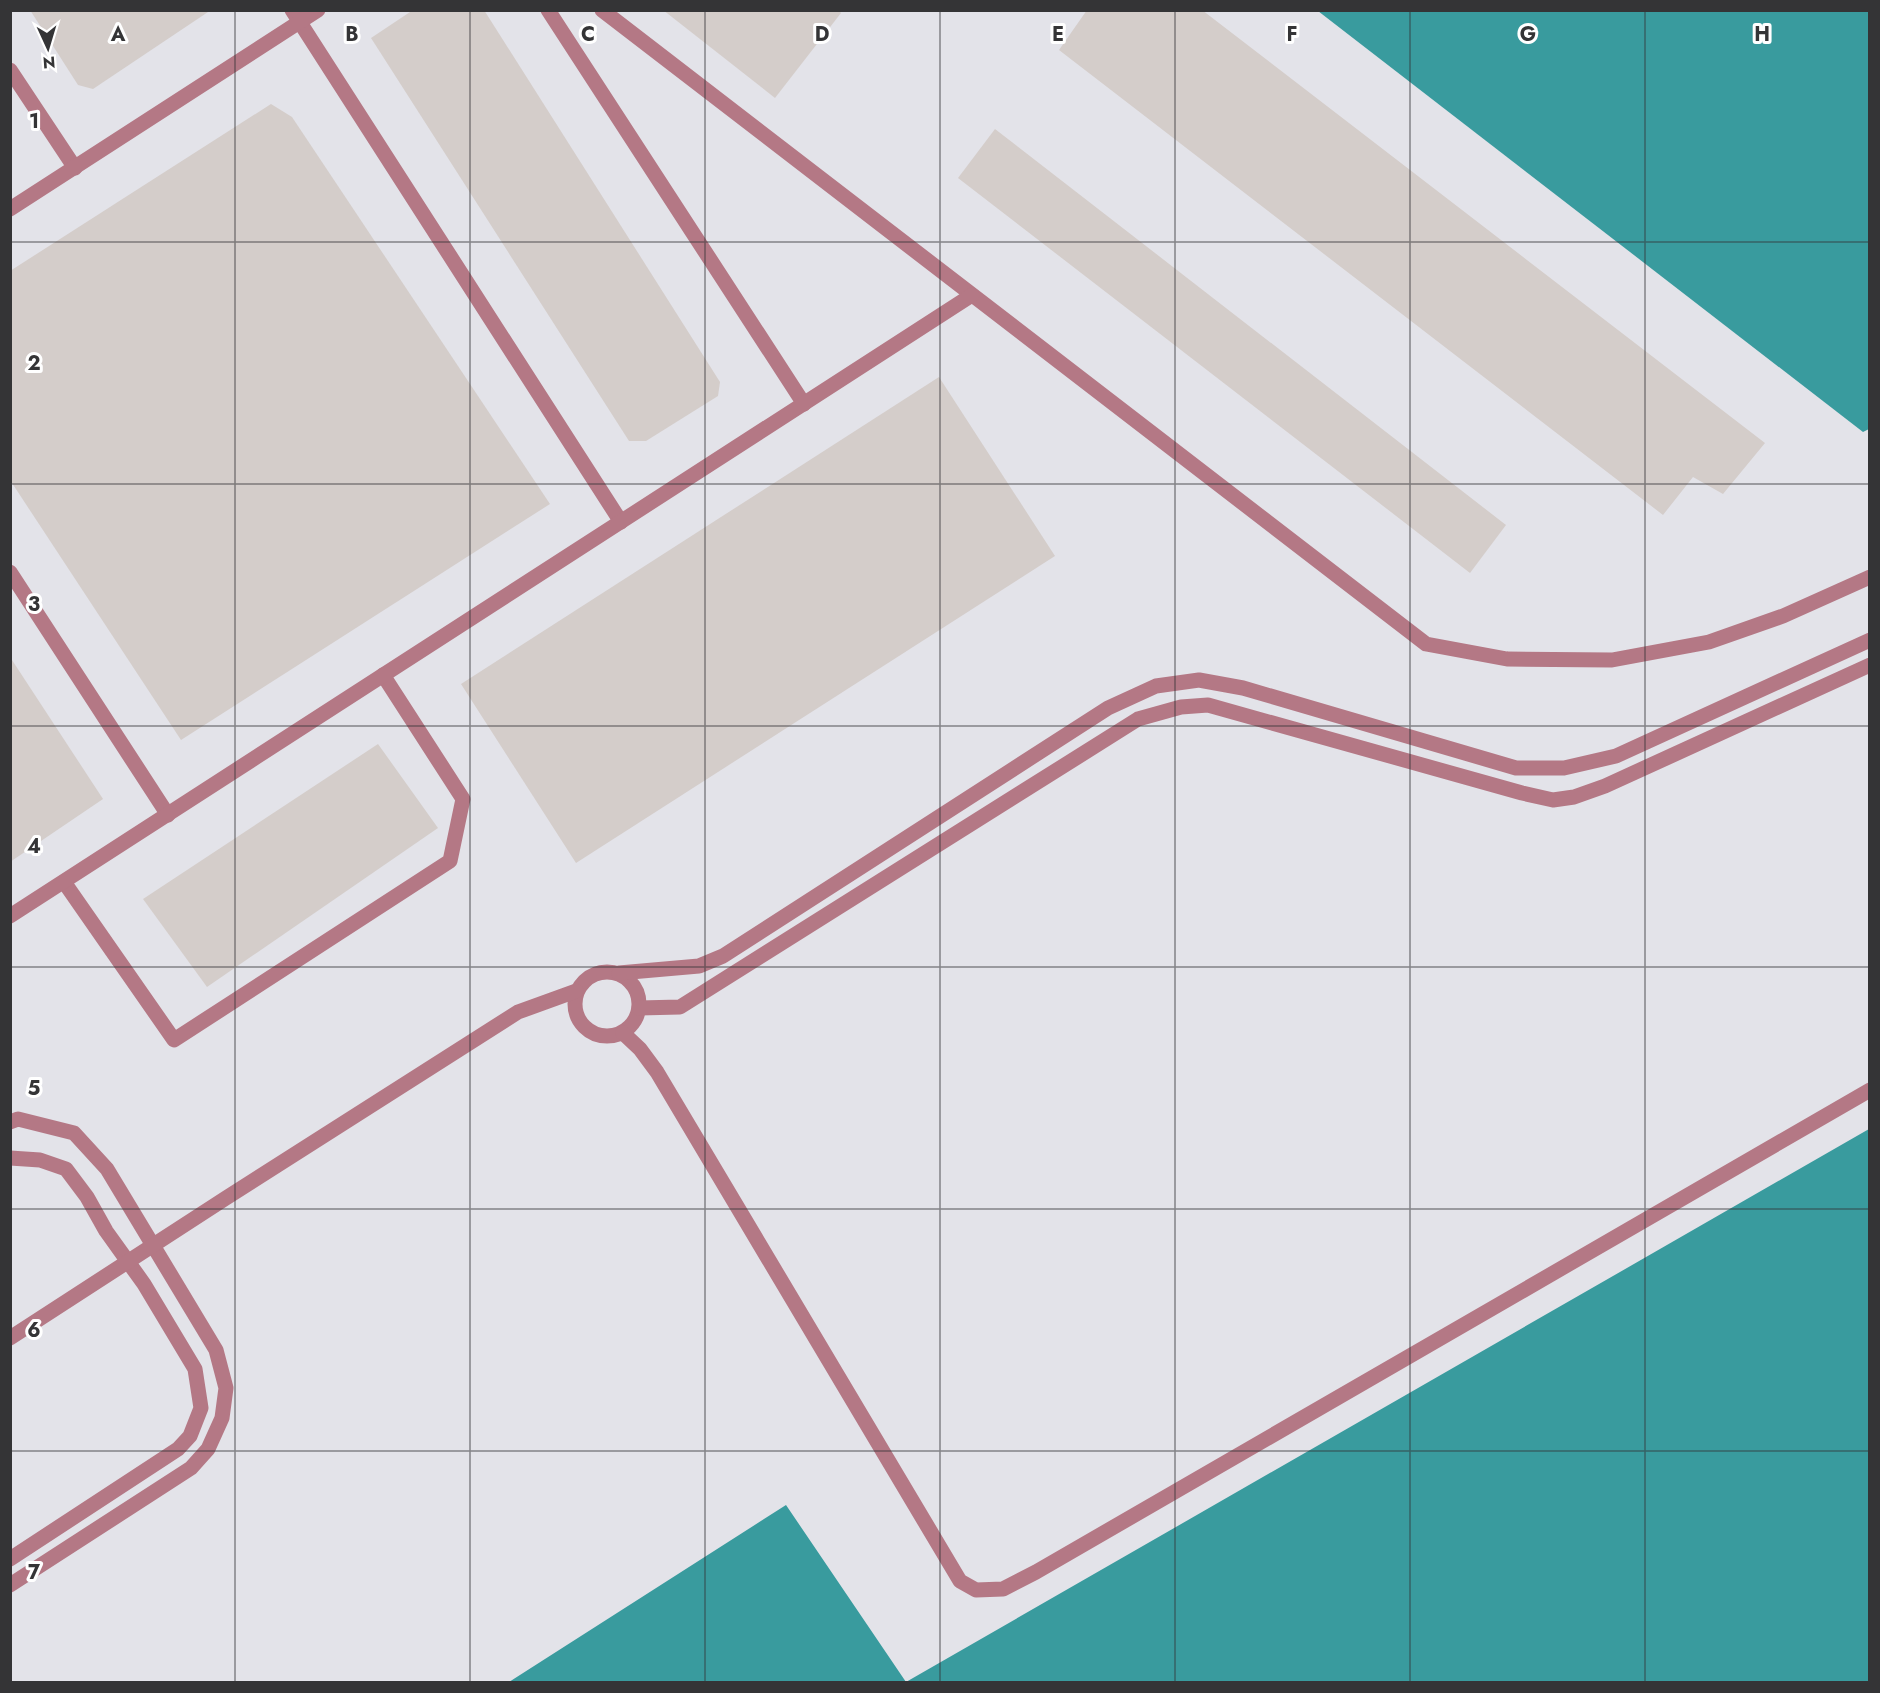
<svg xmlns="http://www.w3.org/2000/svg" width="1880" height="1693" viewBox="0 0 1880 1693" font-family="Jost,sans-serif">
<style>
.water{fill:#399b9e}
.building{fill:#d4cdca}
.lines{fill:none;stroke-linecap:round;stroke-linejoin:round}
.minor{stroke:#b47885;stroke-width:15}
.grid{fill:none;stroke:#343436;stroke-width:1.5;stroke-opacity:0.55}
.grid-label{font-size:20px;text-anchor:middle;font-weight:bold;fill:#343436;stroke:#fff;stroke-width:6;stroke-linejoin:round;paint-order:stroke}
</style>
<rect width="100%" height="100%" fill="#e3e3e9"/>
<g class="water">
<polygon points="1318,11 1869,11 1869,429 1863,432"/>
<polygon points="1869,1129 1869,1682 509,1682 786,1505 906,1682"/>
</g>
<g class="building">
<polygon points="30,10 211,10 93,89 78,85"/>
<polygon points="413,10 484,10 720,382 718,396 646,441 629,441 371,38"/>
<polygon points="663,10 838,10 841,13 775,98"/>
<polygon points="1087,10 1202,10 1765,443 1723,494 1693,477 1663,515 1059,50"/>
<polygon points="271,104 292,117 550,504 181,740 10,480 10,271"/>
<polygon points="995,129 1506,525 1470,573 958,178"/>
<polygon points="939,377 1055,556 576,863 461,684"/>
<polygon points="10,657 103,799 10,862"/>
<polygon points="378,744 438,828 207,987 143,899"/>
</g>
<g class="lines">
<g class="minor">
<polyline points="292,10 621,522"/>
<polyline points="548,10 804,404"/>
<polyline points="602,10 1426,644 1507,659 1612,660 1709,642 1783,616 1870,577"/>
<polyline points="10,70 75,168"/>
<polyline points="10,209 318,10"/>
<polyline points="10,572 168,815"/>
<polyline points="64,882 174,1040 450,861 463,799 383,675"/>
<polyline points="10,916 972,295"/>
<circle cx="607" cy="1004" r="32"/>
<polyline points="619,973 699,966 723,956 1108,708 1156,686 1199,680 1243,688 1516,768 1564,768 1616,756 1870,640"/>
<polyline points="639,1008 680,1007 1138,719 1181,707 1208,705 1522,793 1553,800 1574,797 1605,786 1870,665"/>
<polyline points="623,1033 640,1049 657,1072 960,1581 976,1590 1003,1589 1036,1572 1870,1090"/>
<polyline points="10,1122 18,1119 74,1133 107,1169 216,1350 226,1388 222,1418 208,1449 191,1468 10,1585"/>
<polyline points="10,1158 40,1160 66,1169 87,1197 106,1231 144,1284 195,1369 201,1408 190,1436 178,1449 10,1559"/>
<polyline points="10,1338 226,1198 518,1012 576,991"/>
</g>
</g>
<path class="grid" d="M235,10V1682M470,10V1682M705,10V1682M940,10V1682M1175,10V1682M1410,10V1682M1645,10V1682M10,242H1870M10,484H1870M10,726H1870M10,967H1870M10,1209H1870M10,1451H1870"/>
<g class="grid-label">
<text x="118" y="41">A</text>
<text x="352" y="41">B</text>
<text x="588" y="41">C</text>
<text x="822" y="41">D</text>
<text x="1058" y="41">E</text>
<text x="1292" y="41">F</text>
<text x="1528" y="41">G</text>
<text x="1762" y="41">H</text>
<text x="34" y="128">1</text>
<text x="34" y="370">2</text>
<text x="34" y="611">3</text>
<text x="34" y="853">4</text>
<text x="34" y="1095">5</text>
<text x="34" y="1337">6</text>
<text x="34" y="1579">7</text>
</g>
<rect width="1880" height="1693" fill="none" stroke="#343436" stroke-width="24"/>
<g transform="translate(48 48) rotate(176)" stroke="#ffffff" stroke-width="4.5" paint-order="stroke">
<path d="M0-4.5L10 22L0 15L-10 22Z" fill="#343436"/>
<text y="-9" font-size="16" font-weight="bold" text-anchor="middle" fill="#343436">N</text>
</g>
</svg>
